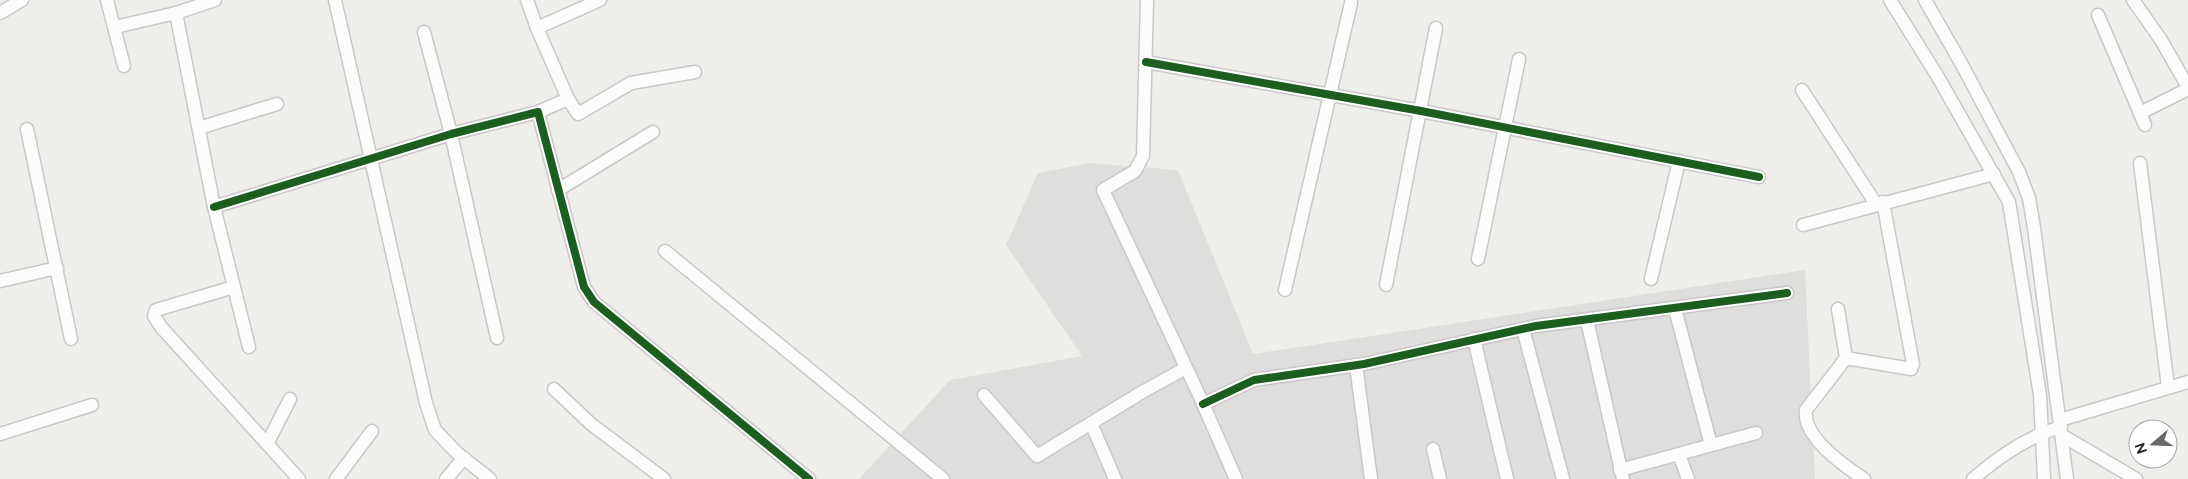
<svg xmlns="http://www.w3.org/2000/svg" width="2188" height="479" viewBox="0 0 2188 479" font-family="Raleway,sans-serif">
<style>
.residential{fill:#dfdedc}
.lines{fill:none;stroke-linecap:round;stroke-linejoin:round}
.street-casing{stroke:#c9c8c7;stroke-width:15}
.street{stroke:#fdfcfc;stroke-width:12}
.cycleway-casing{stroke:#fff;stroke-width:11}
.cycleway{stroke:#1b5e20;stroke-width:8}
</style>
<rect width="100%" height="100%" fill="#f0eeeb"/>
<polygon class="residential" points="1090,163 1178,170 1253,354 1805,270 1815,479 859,479 950,380 1082,356 1006,245 1038,173"/>
<g class="lines">
<g class="street-casing">
<g id="street">
<polyline points="107,0 124,66"/>
<polyline points="335,0 426,403 435,430 457,453 490,479"/>
<polyline points="527,0 537,28 568,99 538,112"/>
<polyline points="1147,0 1143,156 1135,171 1103,190 1200,397 1236,479"/>
<polyline points="1890,0 1938,77 2009,202 2040,395 2044,479"/>
<polyline points="1925,0 1961,63 2019,172 2029,198 2034,228 2067,479"/>
<polyline points="2133,0 2161,40 2188,87"/>
<polyline points="0,13 22,0"/>
<polyline points="176,13 215,0"/>
<polyline points="2098,15 2145,125"/>
<polyline points="115,27 176,13 214,207 249,347"/>
<polyline points="537,28 600,0"/>
<polyline points="424,32 451,134 497,338"/>
<polyline points="1146,62 1421,111 1759,177"/>
<polyline points="1802,90 1876,204"/>
<polyline points="568,99 578,114 631,83 695,72"/>
<polyline points="2140,113 2188,89"/>
<polyline points="199,128 277,104"/>
<polyline points="27,129 71,339"/>
<polyline points="2140,163 2168,387"/>
<polyline points="558,190 653,132"/>
<polyline points="214,207 451,134 538,112 584,287 594,302 809,479"/>
<polyline points="1803,225 1994,174"/>
<polyline points="665,251 943,479"/>
<polyline points="1478,259 1519,59"/>
<polyline points="1651,279 1679,161"/>
<polyline points="0,281 57,268"/>
<polyline points="1386,285 1436,28"/>
<polyline points="234,287 156,310 154,316 161,327 299,479"/>
<polyline points="1285,290 1351,3"/>
<polyline points="1675,309 1711,445"/>
<path d="M1838,309L1846,358L1806,410C1802,437 1844,466 1864,479"/>
<polyline points="1587,320 1623,479"/>
<polyline points="1523,329 1563,479"/>
<polyline points="1474,339 1507,479"/>
<polyline points="1846,358 1911,369 1913,364 1883,202"/>
<polyline points="1356,365 1371,479"/>
<polyline points="554,389 591,424 664,479"/>
<polyline points="984,395 1037,456 1144,391 1186,368"/>
<polyline points="1203,404 1254,380 1364,364 1536,326 1787,293"/>
<polyline points="2060,420 2188,382"/>
<polyline points="1091,423 1115,479"/>
<polyline points="0,434 92,405"/>
<polyline points="2063,436 2136,479"/>
<polyline points="267,444 290,399"/>
<polyline points="1433,449 1440,479"/>
<polyline points="1679,454 1688,479"/>
<polyline points="1620,470 1756,433"/>
<polyline points="336,479 372,431"/>
<polyline points="446,479 464,458"/>
<path d="M1973,479C1998,457 2029,436 2061,427"/>
</g>
</g>
<use href="#street" class="street"/>
<g class="cycleway-casing">
<g id="cycleway">
<polyline points="1146,62 1421,111 1759,177"/>
<polyline points="214,207 451,134 538,112 584,287 594,302 809,479"/>
<polyline points="1203,404 1254,380 1364,364 1536,326 1787,293"/>
</g>
</g>
<use href="#cycleway" class="cycleway"/>
</g>
<g transform="translate(2153 444) rotate(251)"><circle r="24" fill="#ffffff" stroke="#a7a7a7"/>
<path d="M0-4L9 19L0 12L-9 19Z" fill="#6a6968"/>
<text y="-8" font-size="14" font-weight="bold" text-anchor="middle" fill="#222222">N</text>
</g>
</svg>
